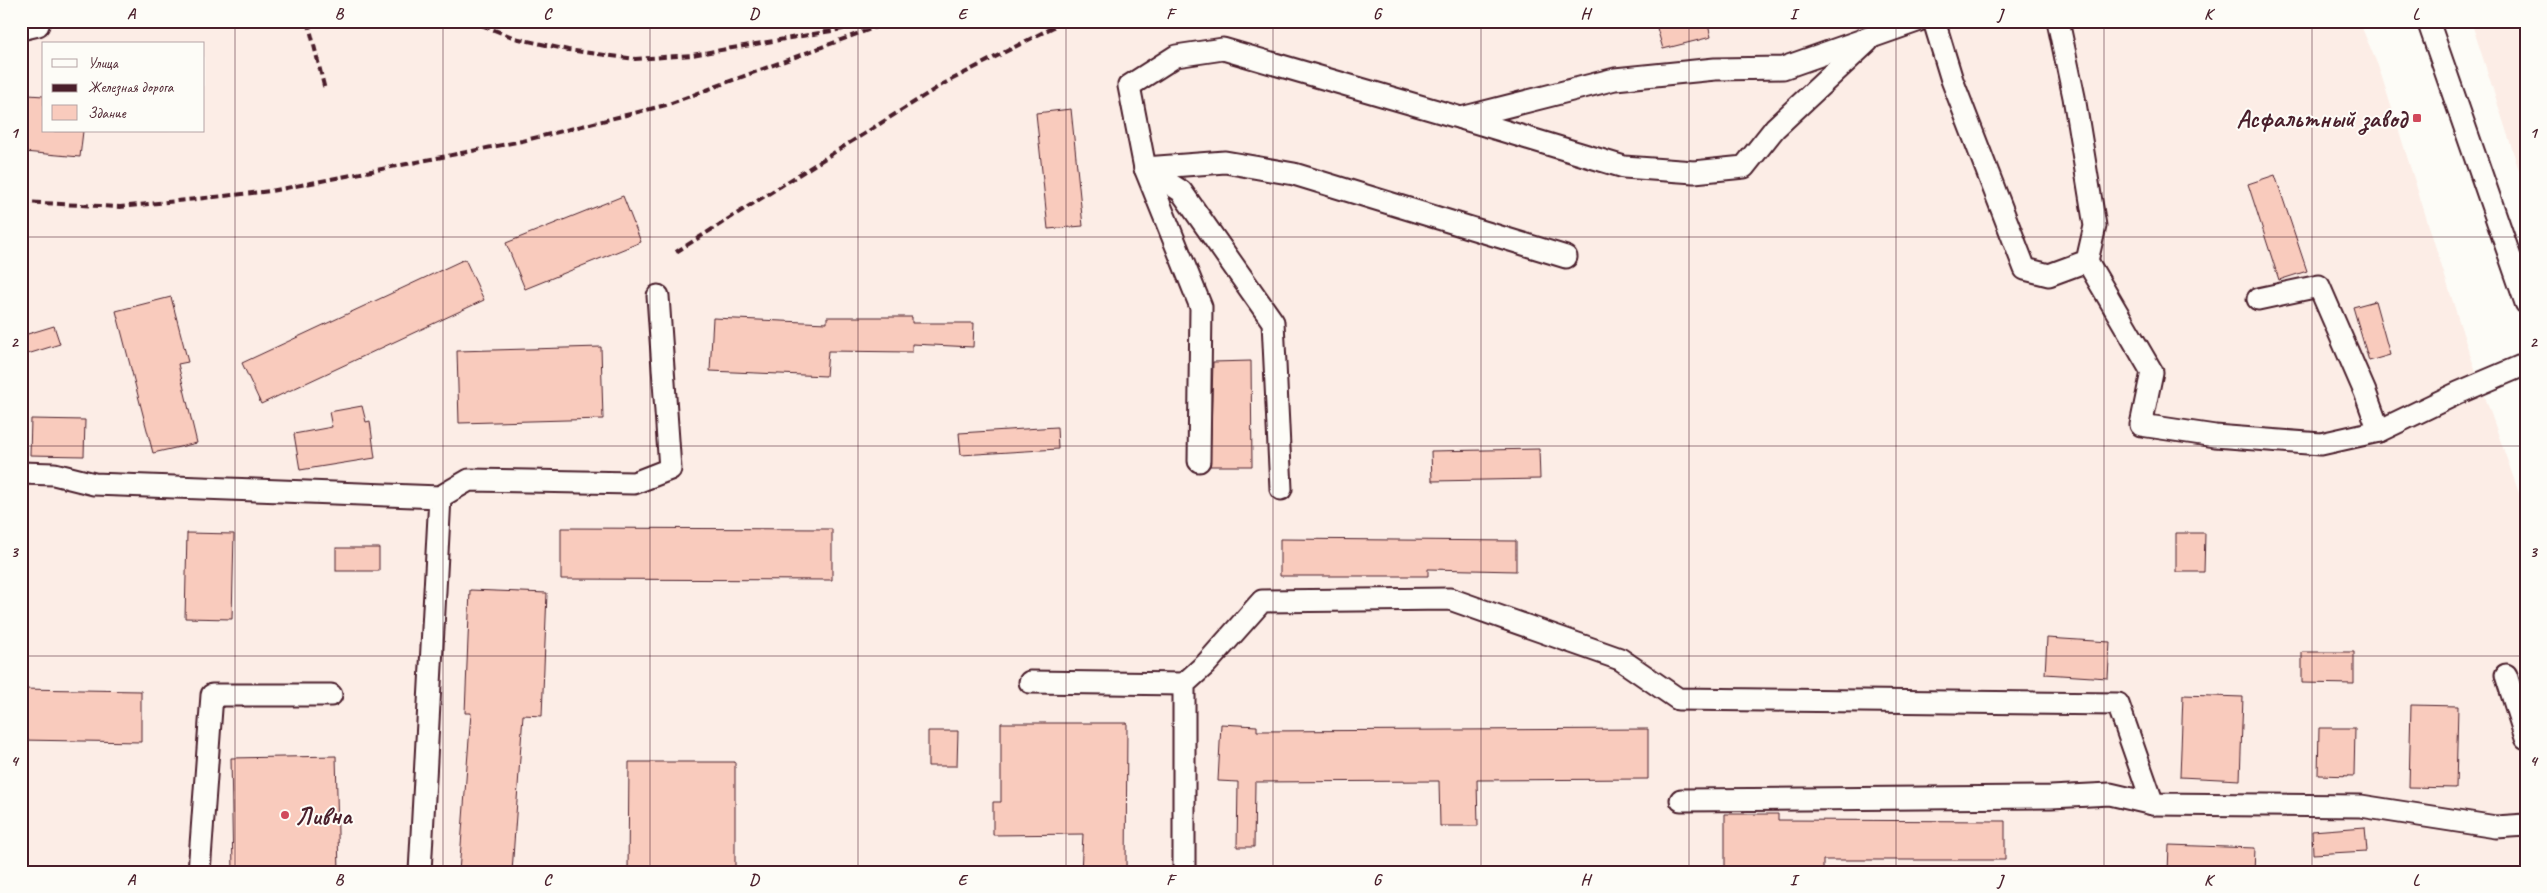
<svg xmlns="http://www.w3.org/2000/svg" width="2547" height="893" viewBox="0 0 2547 893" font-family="Caveat,sans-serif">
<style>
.built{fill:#fcede6;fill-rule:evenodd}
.building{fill:#f9cbbd;stroke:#4a1f2b}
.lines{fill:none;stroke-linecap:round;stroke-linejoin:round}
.minor-casing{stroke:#4a1f2b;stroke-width:25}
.minor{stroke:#fdfcf7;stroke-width:21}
.rail{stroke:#4a1f2b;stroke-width:4;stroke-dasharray:8 4;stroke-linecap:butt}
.grid{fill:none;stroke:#4a1f2b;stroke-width:1;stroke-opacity:0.55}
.poi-dot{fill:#d1495b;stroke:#fdfcf7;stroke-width:2}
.labels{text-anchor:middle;stroke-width:4;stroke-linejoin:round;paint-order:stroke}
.poi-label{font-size:25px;font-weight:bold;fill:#4a1f2b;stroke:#fdfcf7;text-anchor:end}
.neatline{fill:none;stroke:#4a1f2b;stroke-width:2}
.grid-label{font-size:16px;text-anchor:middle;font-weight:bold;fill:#4a1f2b}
</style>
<rect width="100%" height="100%" fill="#fdfcf7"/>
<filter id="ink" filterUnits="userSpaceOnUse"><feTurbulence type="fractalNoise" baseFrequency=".02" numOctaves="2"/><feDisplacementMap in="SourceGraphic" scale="10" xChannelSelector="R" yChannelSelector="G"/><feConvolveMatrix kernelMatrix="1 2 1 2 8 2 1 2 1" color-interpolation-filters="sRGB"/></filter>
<g filter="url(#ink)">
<g class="built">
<path d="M21,21H2359L2379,68L2466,343L2526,513V872H21ZM44,44H204V131H44Z"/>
<polygon points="2471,21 2526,21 2526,192"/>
</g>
<g class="building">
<polygon points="1655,21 1707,21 1711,37 1663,49"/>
<polygon points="28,95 44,96 44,131 83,131 80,157 24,152"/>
<polygon points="1071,109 1083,226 1048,229 1036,113"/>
<polygon points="2275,175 2307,271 2279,280 2248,184"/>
<polygon points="623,196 641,242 525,289 506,243"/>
<polygon points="465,259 484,300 261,404 242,363"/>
<polygon points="171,297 188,362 178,364 197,443 153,453 116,311"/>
<polygon points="2375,301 2390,355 2369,361 2353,307"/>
<polygon points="827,317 912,317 912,323 974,323 973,347 912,344 912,352 828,351 826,376 710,371 713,318 827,323"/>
<polygon points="54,326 60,344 21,356 21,336"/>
<polygon points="601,347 603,419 459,423 457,351"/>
<polygon points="1251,361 1252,466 1210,466 1213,362"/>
<polygon points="362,406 366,422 370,421 375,458 300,470 294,434 332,427 329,412"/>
<polygon points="31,419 85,420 84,456 30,455"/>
<polygon points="1057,427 1058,449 961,455 959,433"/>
<polygon points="1539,449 1540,479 1432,481 1431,451"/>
<polygon points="561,528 832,529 832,580 561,579"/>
<polygon points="187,533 234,534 232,619 185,618"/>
<polygon points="2176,533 2205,533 2204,572 2176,572"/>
<polygon points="1280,539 1516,541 1516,571 1428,569 1428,576 1280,576"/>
<rect x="336" y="548" width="43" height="23"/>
<polygon points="470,590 547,593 542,716 523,715 512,872 459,872 471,713 465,713"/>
<polygon points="2047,638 2110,642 2108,678 2045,674"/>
<polygon points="2302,652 2354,652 2354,684 2302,683"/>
<polygon points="21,689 141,691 141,742 21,740"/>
<polygon points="2183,695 2243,697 2240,780 2180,777"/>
<polygon points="2411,705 2458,706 2456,788 2409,787"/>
<polygon points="1001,723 1127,723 1126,872 1081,872 1083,834 993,835 993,802 1001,802"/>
<polygon points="1221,724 1257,726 1257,731 1648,729 1648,779 1477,780 1478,826 1440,826 1439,781 1255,782 1254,847 1237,847 1238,782 1218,781"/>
<polygon points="2319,728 2355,728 2354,776 2318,775"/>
<polygon points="928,731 958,731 957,766 928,766"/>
<polygon points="336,756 339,872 233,872 231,758"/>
<polygon points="629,762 735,762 735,872 628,872"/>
<polygon points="1725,814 1778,814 1778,820 2005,821 2005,860 1823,860 1823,872 1725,872"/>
<polygon points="2365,827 2367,851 2313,854 2312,831"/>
<polygon points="2169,845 2255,848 2254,872 2168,872"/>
</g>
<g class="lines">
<g class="minor-casing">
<g id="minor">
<polyline points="1934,21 1952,80 2025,269 2049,275 2087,261 2095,226 2074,97 2058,21"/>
<polyline points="2428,21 2526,303"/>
<polyline points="21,29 38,25"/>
<polyline points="1461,118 1624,167 1694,172 1744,167 1775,128 1868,41"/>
<polyline points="1145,168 1225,162 1294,174 1566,257"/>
<polyline points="1145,168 1181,191 1273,322 1281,489"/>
<polyline points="2087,261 2152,372 2141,425 2215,436 2321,444 2379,431 2458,393 2526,364"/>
<polyline points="2258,299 2319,286 2365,392 2379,431"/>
<polyline points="1199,461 1201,307 1145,168 1129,86 1176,56 1223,49 1461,118 1615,79 1715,69 1783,68 1917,21"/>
<polyline points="21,473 54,474 94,484 440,497 420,872"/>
<polyline points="440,497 469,480 634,483 670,469 658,296"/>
<polyline points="2506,675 2526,738"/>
<polyline points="1030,682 1184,684"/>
<polyline points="1681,800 2051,797 2110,794 2153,804 2361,806 2496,827 2526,825"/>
<polyline points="199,872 212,695 331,695"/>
<polyline points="1184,872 1184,684 1206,664 1262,601 1450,599 1620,659 1678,699 2118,704 2153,804"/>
</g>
</g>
<use href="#minor" class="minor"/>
<g class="rail">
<polyline points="308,21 325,90"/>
<polyline points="471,21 515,38 568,50 635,59 692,55 866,25"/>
<polyline points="21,202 120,207 271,191 522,141 666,105 892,21"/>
<polyline points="676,252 943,84 1065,21"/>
</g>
</g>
</g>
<path class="grid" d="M235,21V872M443,21V872M650,21V872M858,21V872M1066,21V872M1273,21V872M1481,21V872M1689,21V872M1896,21V872M2104,21V872M2312,21V872M21,237H2526M21,446H2526M21,656H2526"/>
<g class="poi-dot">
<rect x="2412" y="113" width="10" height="10" rx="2.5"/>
<circle cx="285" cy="815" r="5"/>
</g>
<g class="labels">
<g class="poi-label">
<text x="2407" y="127">Асфальтный завод</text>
<text x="295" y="824" text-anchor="start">Ливна</text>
</g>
</g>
<rect width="2547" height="893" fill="none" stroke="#fdfcf7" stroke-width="55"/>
<rect x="42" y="42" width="162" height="90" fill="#fdfcf7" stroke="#b5a4a5"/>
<rect x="52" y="59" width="25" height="8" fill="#fdfcf7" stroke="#b5a4a5"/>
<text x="88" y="68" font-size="15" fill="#4a1f2b">Улица</text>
<rect x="52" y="84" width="25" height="8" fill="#4a1f2b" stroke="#b5a4a5"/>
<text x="88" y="92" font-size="15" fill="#4a1f2b">Железная дорога</text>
<rect x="52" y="105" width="25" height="15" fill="#f9cbbd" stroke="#b5a4a5"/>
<text x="88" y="118" font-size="15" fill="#4a1f2b">Здание</text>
<rect x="28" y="28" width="2492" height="838" class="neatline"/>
<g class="grid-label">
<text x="131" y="19">A</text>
<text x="339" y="19">B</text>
<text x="547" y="19">C</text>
<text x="754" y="19">D</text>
<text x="962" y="19">E</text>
<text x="1170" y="19">F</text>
<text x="1377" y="19">G</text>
<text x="1585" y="19">H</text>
<text x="1793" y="19">I</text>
<text x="2000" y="19">J</text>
<text x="2208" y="19">K</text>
<text x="2416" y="19">L</text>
<text x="14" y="138">1</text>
<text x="2533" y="138">1</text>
<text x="14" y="347">2</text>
<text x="2533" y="347">2</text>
<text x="14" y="557">3</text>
<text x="2533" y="557">3</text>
<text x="14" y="766">4</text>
<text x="2533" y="766">4</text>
<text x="131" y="885">A</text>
<text x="339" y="885">B</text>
<text x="547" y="885">C</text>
<text x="754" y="885">D</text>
<text x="962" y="885">E</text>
<text x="1170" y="885">F</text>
<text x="1377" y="885">G</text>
<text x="1585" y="885">H</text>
<text x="1793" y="885">I</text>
<text x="2000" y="885">J</text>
<text x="2208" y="885">K</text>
<text x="2416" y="885">L</text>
</g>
</svg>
